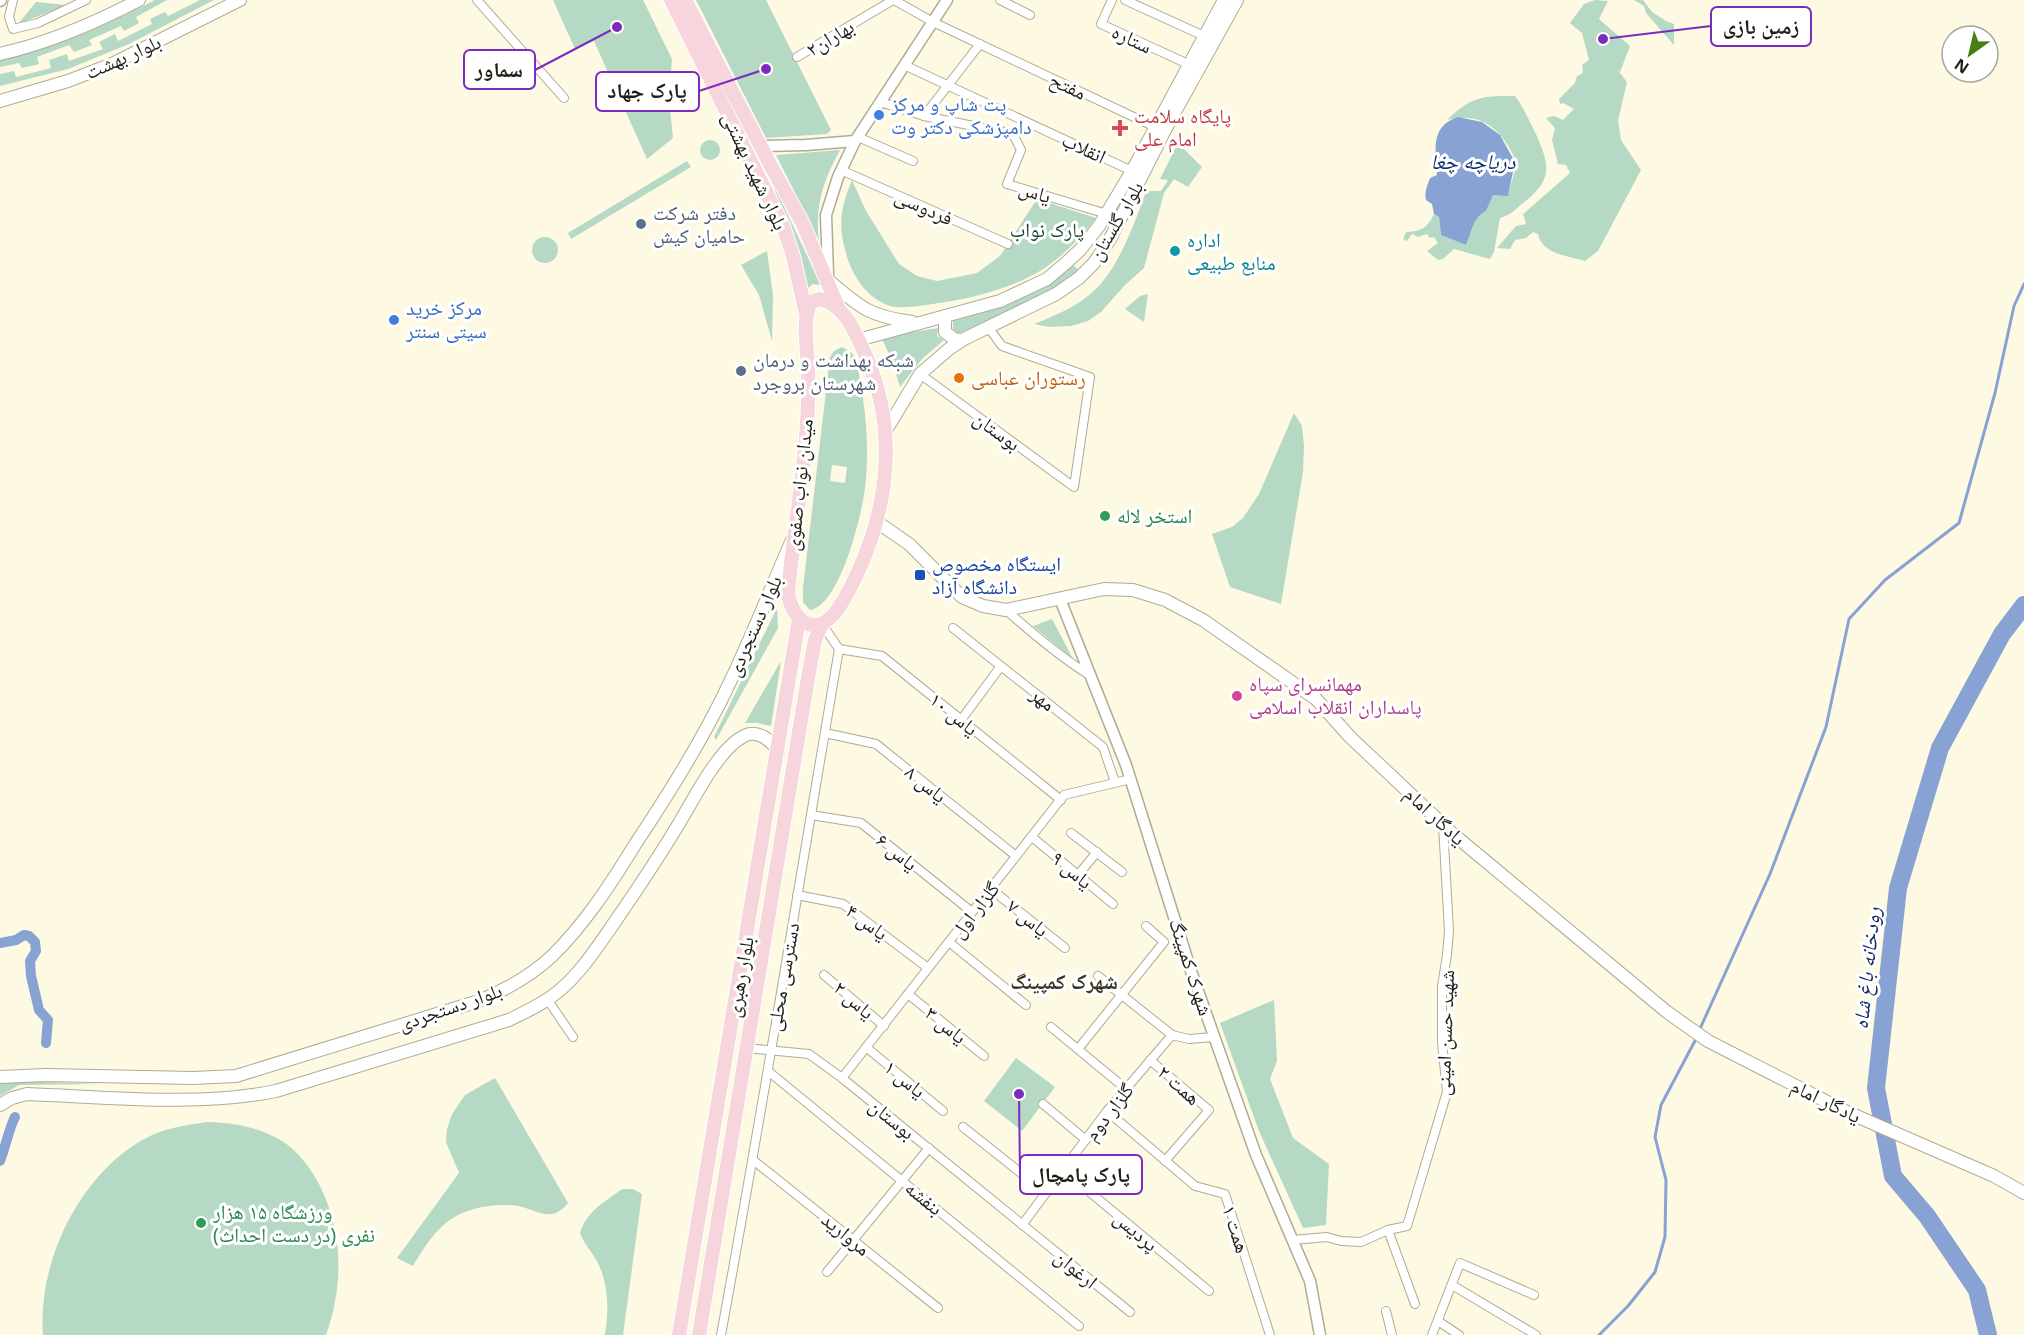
<svg xmlns="http://www.w3.org/2000/svg" width="2024" height="1335" viewBox="0 0 2024 1335" font-family="'Open Sans','Noto Naskh Arabic',sans-serif">
<style>
.green{fill:#b5d9c4;fill-rule:evenodd}
.water{fill:#88a2d4}
.lines{fill:none;stroke-linecap:round;stroke-linejoin:round}
.stream{stroke:#88a2d4;stroke-width:3}
.canal{stroke:#88a2d4;stroke-width:10}
.river{stroke:#88a2d4;stroke-width:18}
.minor-casing{stroke:#afab95;stroke-width:10}
.tertiary-casing{stroke:#afab95;stroke-width:13}
.secondary-casing{stroke:#afab95;stroke-width:14}
.primary-casing{stroke:#fff;stroke-width:16}
.minor{stroke:#fff;stroke-width:8}
.tertiary{stroke:#fff;stroke-width:10}
.secondary{stroke:#fff;stroke-width:12}
.primary{stroke:#f7d5dc;stroke-width:14}
.shop-dot{fill:#3f7fe0;stroke:#fff;stroke-width:2}
.health-dot{fill:#e0444e;stroke:#fff;stroke-width:2}
.service-dot{fill:#5c6f8a;stroke:#fff;stroke-width:2}
.culture-dot{fill:#0f9aa8;stroke:#fff;stroke-width:2}
.food-dot{fill:#e8710a;stroke:#fff;stroke-width:2}
.leisure-dot{fill:#2e9e5b;stroke:#fff;stroke-width:2}
.transit-dot{fill:#1a4fb4;stroke:#fff;stroke-width:2}
.hotel-dot{fill:#d1479c;stroke:#fff;stroke-width:2}
.labels{text-anchor:middle;stroke-width:6;stroke-linejoin:round;paint-order:stroke}
.street-label{font-size:20px;fill:#201f16;stroke:#fff}
.shop-label{font-size:20px;fill:#366cbe;stroke:#fff;text-anchor:start}
.health-label{font-size:20px;fill:#be3a42;stroke:#fff;text-anchor:start}
.service-label{font-size:20px;fill:#4e5e75;stroke:#fff;text-anchor:start}
.park-label{font-size:20px;fill:#14452e;stroke:#fff}
.culture-label{font-size:20px;fill:#0d838f;stroke:#fff;text-anchor:start}
.food-label{font-size:20px;fill:#c56008;stroke:#fff;text-anchor:start}
.leisure-label{font-size:20px;fill:#27864d;stroke:#fff;text-anchor:start}
.transit-label{font-size:20px;fill:#164399;stroke:#fff;text-anchor:start}
.hotel-label{font-size:20px;fill:#b23c85;stroke:#fff;text-anchor:start}
.water-label{font-size:21px;font-style:italic;fill:#112d68;stroke:#fff}
.neighbourhood-label{font-size:21px;font-weight:bold;fill:#3b3725;stroke:#fff}
.leader{fill:none;stroke:#7b2cbf;stroke-width:2}
.callout-dot{fill:#7b2cbf;stroke:#fff;stroke-width:2}
.callout{fill:#fff;stroke:#7b2cbf;stroke-width:2}
.callout-label{font-size:21px;text-anchor:middle;font-weight:bold;fill:#201f16}
</style>
<rect width="100%" height="100%" fill="#fef9e2"/>
<g class="green">
<path d="M155,0H167L136,17L139,23L124,31L121,26L89,40L92,45L74,52L69,45L37,57L39,64L22,68L19,63L0,67V60C55,49 105,26 155,0Z"/>
<polygon points="200,0 214,0 129,44 68,69 0,86 0,74 14,71 16,77 51,68 49,60 67,54 69,61 103,49 99,42 115,34 118,41 152,24 150,19 165,12 168,16"/>
<polygon points="553,0 643,0 672,59 669,100 673,138 647,159 594,41 575,49"/>
<polygon points="696,0 766,0 831,130 827,134 766,138"/>
<path d="M1595,0L1608,1L1599,19L1630,46L1620,72L1616,68L1627,82L1618,121L1621,140L1641,170L1598,251L1585,261C1568,256 1542,254 1538,234L1533,232L1526,238L1515,240L1510,249L1497,248L1516,226L1526,224L1523,214L1570,173L1566,165L1558,164L1552,140L1555,128L1546,118L1554,116L1563,120L1574,109L1563,103L1560,104L1559,99L1575,83L1577,76L1583,73L1582,65L1589,60L1582,33L1570,23L1584,4Z"/>
<polygon points="1634,0 1643,0 1652,12 1666,21 1674,24 1674,45 1646,13 1644,6"/>
<polygon points="36,2 67,5 18,24"/>
<path d="M1505,96H1515C1524,108 1529,121 1536,134C1550,166 1553,180 1523,203C1513,211 1514,213 1500,218L1494,252L1490,259C1477,256 1467,252 1454,249L1443,259L1438,260L1427,251L1438,243L1434,237L1430,238L1427,234L1418,237L1412,234L1407,241L1403,239L1406,232C1421,232 1428,227 1434,214L1439,217L1441,235L1466,245C1472,232 1473,217 1486,211L1493,194L1508,195L1517,163C1503,131 1483,111 1447,120C1467,101 1477,96 1505,96Z"/>
<circle cx="710" cy="150" r="10"/>
<path d="M1178,143L1202,167L1188,187L1174,179L1164,193L1144,268L1125,285L1101,312L1088,321L1071,326L1049,327L1034,324C1060,314 1087,302 1104,280C1122,257 1137,218 1146,191H1161L1168,180L1160,179Z"/>
<path d="M840,150C823,182 815,204 819,241L776,155Z"/>
<polygon points="687,161 691,167 571,239 568,233"/>
<polygon points="770,177 821,285 813,284 807,289 798,254"/>
<path d="M852,180L866,211L899,264L917,276L937,281L977,273L1000,256L1037,199L1096,218C1081,238 1061,258 1040,271C1006,291 965,300 926,305C915,306 901,309 890,306C869,299 855,280 848,260C838,228 839,211 852,180Z"/>
<circle cx="545" cy="250" r="13"/>
<polygon points="767,251 773,295 772,341 759,295 741,265"/>
<path d="M1073,265L1079,270C1047,301 998,316 958,334L953,329V321C992,311 1044,294 1073,265Z"/>
<polygon points="1148,294 1144,322 1125,309 1140,296"/>
<polygon points="938,328 937,336 944,340 922,359 900,387 891,358 881,337"/>
<path d="M842,347C848,350 853,353 856,359C859,366 859,374 860,382C867,416 869,453 865,488C862,514 840,606 810,610L803,602V588L830,357L834,351ZM832,465L847,467L845,483L830,481Z"/>
<polygon points="1294,413 1302,426 1304,446 1303,472 1281,604 1230,587 1212,534 1232,527 1243,518 1259,494"/>
<polygon points="777,608 778,628 716,740 714,737"/>
<polygon points="1052,619 1073,659 1033,626"/>
<polygon points="781,661 771,726 757,723 745,723"/>
<polygon points="1274,1000 1277,1061 1270,1079 1293,1138 1329,1164 1326,1225 1303,1228 1259,1131 1220,1023"/>
<polygon points="1016,1058 1055,1087 1022,1131 984,1101"/>
<path d="M495,1078L568,1203C551,1224 538,1210 518,1206C500,1203 475,1206 458,1215C437,1226 425,1246 413,1266L397,1258L459,1173L446,1142L447,1129L452,1114L465,1095Z"/>
<polygon points="13,1081 103,1084 19,1085 0,1096 0,1084"/>
<path d="M207,1122C234,1123 259,1127 282,1141C295,1149 306,1163 314,1175C343,1224 345,1282 326,1335H43C37,1262 80,1173 146,1138C165,1128 186,1125 207,1122Z"/>
<path d="M622,1189H633L642,1194L623,1335H605C609,1310 609,1285 597,1261C592,1252 584,1244 580,1233C587,1210 604,1203 622,1189Z"/>
</g>
<path class="water" d="M1458,117L1482,122L1500,135L1515,162L1508,196L1493,195L1486,211C1473,217 1472,232 1466,245L1441,235L1439,217L1434,214L1432,204L1426,200C1424,191 1428,184 1430,178L1437,175C1436,152 1429,126 1458,117Z"/>
<g class="lines">
<g class="stream">
<polyline points="1699,1031 1770,874 1826,727 1849,619 1885,580 1959,523 1995,393 2014,306 2024,284"/>
<polyline points="1599,1335 1628,1306 1655,1272 1665,1237 1666,1180 1655,1137 1661,1105 1697,1037"/>
</g>
<g class="canal">
<polyline points="0,943 16,940 24,935 29,936 35,942 36,951 30,961 31,976 39,1010 48,1020 46,1043"/>
<path d="M0,1161C6,1146 8,1131 15,1117"/>
</g>
<polyline class="river" points="1988,1335 1977,1290 1927,1216 1893,1176 1876,1088 1898,888 1940,748 2002,634 2024,605"/>
<g class="minor-casing">
<g id="minor">
<polyline points="13,0 9,17 13,29 38,23 86,0"/>
<polyline points="477,0 564,98"/>
<polyline points="894,0 933,22 1155,127"/>
<polyline points="1000,0 1030,15"/>
<polyline points="1112,0 1101,24 1188,64"/>
<polyline points="1125,0 1204,36"/>
<polyline points="797,57 893,0"/>
<polyline points="904,65 1132,171"/>
<polyline points="880,102 924,116 1013,134 1021,150 1007,184 1107,214"/>
<polyline points="924,116 980,44"/>
<polyline points="858,137 913,161"/>
<polyline points="841,170 1008,244"/>
<polyline points="920,374 1074,487 1090,377 1002,346 988,327"/>
<path d="M1006,610C1033,634 1060,657 1091,676"/>
<polyline points="953,628 1103,747 1115,782"/>
<polyline points="839,649 882,656 1061,800"/>
<polyline points="961,720 1001,666"/>
<polyline points="825,733 876,744 1016,856"/>
<polyline points="811,815 861,823 972,912"/>
<polyline points="1071,833 1122,872"/>
<polyline points="1032,837 1113,904"/>
<polyline points="1078,875 1097,852"/>
<polyline points="991,889 1065,948"/>
<polyline points="797,895 843,904 928,968"/>
<polyline points="949,942 1026,1005"/>
<polyline points="824,975 884,1026"/>
<polyline points="1098,976 1172,1035"/>
<polyline points="908,994 984,1056"/>
<polyline points="547,999 573,1037"/>
<polyline points="1051,1027 1126,1089"/>
<polyline points="866,1047 943,1111"/>
<polyline points="747,1048 809,1054 842,1078 1130,1312"/>
<polyline points="1078,1049 1164,942 1146,926"/>
<polyline points="1150,1060 1209,1110 1165,1161"/>
<polyline points="768,1071 1079,1326"/>
<polyline points="842,1078 1064,795 1131,779"/>
<polyline points="1043,1104 1086,1140"/>
<polyline points="1107,1111 1195,1186 1225,1194 1270,1335"/>
<polyline points="963,1127 1046,1193"/>
<polyline points="753,1160 938,1308"/>
<polyline points="1063,1170 1209,1291"/>
<polyline points="1022,1225 1107,1111 1172,1035 1189,1039 1214,1037"/>
<polyline points="1388,1230 1415,1304"/>
<polyline points="1292,1240 1327,1237 1341,1241 1361,1242 1388,1230 1407,1226 1447,1092 1442,1042 1442,986 1447,955 1449,931 1443,825"/>
<polyline points="827,1272 929,1148"/>
<polyline points="1452,1285 1536,1335"/>
<polyline points="1386,1311 1392,1335"/>
<polyline points="1438,1321 1459,1335"/>
<path d="M721,1335C763,1107 800,878 839,649L822,624"/>
<polyline points="1432,1335 1460,1263 1534,1295"/>
</g>
</g>
<g class="tertiary-casing">
<g id="tertiary">
<polyline points="0,1 1,0"/>
<polyline points="760,146 806,145 855,141"/>
<polyline points="828,275 826,215 838,177 855,141 947,0"/>
<polyline points="1060,599 1126,765 1191,971 1256,1155 1310,1281 1320,1335"/>
</g>
</g>
<g class="secondary-casing">
<g id="secondary">
<path d="M0,54C49,43 95,23 139,0"/>
<polyline points="0,101 68,81 112,64 240,0"/>
<path d="M828,280C860,307 868,316 912,322"/>
<polyline points="945,316 945,332 954,339 961,340"/>
<polyline points="858,340 1000,301 1047,279 1067,262 1080,250 1099,226 1132,171 1224,0"/>
<polyline points="885,432 920,374 949,349 964,339 1056,294 1079,278 1094,263 1110,239 1167,126 1237,0"/>
<polyline points="877,522 909,544 962,597 983,606 1006,610 1104,589 1133,590 1165,600 1203,620 1316,699 1350,737 1453,834 1667,1012 1708,1041 1847,1112 1994,1176 2024,1193"/>
<path d="M0,1077L46,1075L193,1078L236,1076L479,1001C505,990 531,976 552,956C585,924 612,882 636,843C670,792 704,738 730,682C752,636 771,588 792,540"/>
<path d="M0,1105L12,1098L27,1094C108,1097 197,1107 276,1091L509,1020C527,1011 545,1003 560,990C581,972 596,949 612,926C637,890 661,854 684,815C697,793 720,748 744,736C757,729 771,740 778,751"/>
</g>
</g>
<g class="primary-casing">
<g id="primary">
<polyline points="671,0 783,226 793,256 806,314"/>
<polyline points="685,0 771,166 802,222 838,307"/>
<path d="M820,299C845,305 855,332 865,354C897,425 890,502 858,572C851,586 844,603 833,615C812,639 790,616 788,592C795,517 811,442 808,366C807,346 802,320 811,302Z"/>
<polyline points="679,1335 799,619"/>
<polyline points="699,1335 808,678 815,640 822,624"/>
</g>
</g>
<use href="#minor" class="minor"/>
<use href="#tertiary" class="tertiary"/>
<use href="#secondary" class="secondary"/>
<use href="#primary" class="primary"/>
</g>
<g class="shop-dot">
<circle cx="879" cy="115" r="6"/>
<circle cx="394" cy="320" r="6"/>
</g>
<path class="health-dot" d="M1117 119h6v6h6v6h-6v6h-6v-6h-6v-6h6z"/>
<g class="service-dot">
<circle cx="641" cy="224" r="6"/>
<circle cx="741" cy="371" r="6"/>
</g>
<circle class="culture-dot" cx="1175" cy="251" r="6"/>
<circle class="food-dot" cx="959" cy="378" r="6"/>
<g class="leisure-dot">
<circle cx="1105" cy="516" r="6"/>
<circle cx="201" cy="1223" r="6"/>
</g>
<rect class="transit-dot" x="914" y="569" width="12" height="12" rx="3"/>
<circle class="hotel-dot" cx="1237" cy="696" r="6"/>
<g class="labels">
<g class="street-label">
<text transform="translate(830 38) rotate(-31)" y="7">بهاران۲</text>
<text transform="translate(1132 39) rotate(25)" y="7">ستاره</text>
<text transform="translate(123 57) rotate(-24)" y="7">بلوار بهشت</text>
<text transform="translate(1068 86) rotate(25)" y="7">مفتح</text>
<text transform="translate(1084 148) rotate(25)" y="7">انقلاب</text>
<text transform="translate(755 171) rotate(65)" y="7">بلوار شهید بهشتی</text>
<text transform="translate(1035 192) rotate(17)" y="7">یاس</text>
<text transform="translate(924 207) rotate(24)" y="7">فردوسی</text>
<text transform="translate(1116 221) rotate(-60)" y="7">بلوار گلستان</text>
<text transform="translate(997 431) rotate(36)" y="7">بوستان</text>
<text transform="translate(799 485) rotate(-84)" y="7">میدان نواب صفوی</text>
<text transform="translate(754 626) rotate(-66)" y="7">بلوار دستجردی</text>
<text transform="translate(1043 699) rotate(39)" y="7">مهر</text>
<text transform="translate(954 714) rotate(39)" y="7">یاس ۱۰</text>
<text transform="translate(926 784) rotate(39)" y="7">یاس ۸</text>
<text transform="translate(1435 816) rotate(43)" y="7">یادگار امام</text>
<text transform="translate(897 852) rotate(39)" y="7">یاس ۶</text>
<text transform="translate(1072 870) rotate(40)" y="7">یاس ۹</text>
<text transform="translate(975 910) rotate(-52)" y="7">گلزار اول</text>
<text transform="translate(1028 918) rotate(39)" y="7">یاس ۷</text>
<text transform="translate(867 922) rotate(36)" y="7">یاس ۴</text>
<text transform="translate(1191 967) rotate(72)" y="7">شهرک کمپینگ</text>
<text transform="translate(740 977) rotate(-80)" y="7">بلوار رهبری</text>
<text transform="translate(783 977) rotate(-80)" y="7">دسترسی محلی</text>
<text transform="translate(854 1000) rotate(41)" y="7">یاس ۲</text>
<text transform="translate(450 1007) rotate(-19)" y="7">بلوار دستجردی</text>
<text transform="translate(946 1025) rotate(39)" y="7">یاس ۳</text>
<text transform="translate(1445 1033) rotate(-88)" y="7">شهید حسن امینی</text>
<text transform="translate(905 1079) rotate(39)" y="7">یاس ۱</text>
<text transform="translate(1179 1085) rotate(41)" y="7">همت ۲</text>
<text transform="translate(1826 1101) rotate(26)" y="7">یادگار امام</text>
<text transform="translate(1109 1112) rotate(-52)" y="7">گلزار دوم</text>
<text transform="translate(892 1119) rotate(39)" y="7">بوستان</text>
<text transform="translate(924 1198) rotate(39)" y="7">بنفشه</text>
<text transform="translate(1236 1229) rotate(72)" y="7">همت ۱</text>
<text transform="translate(1136 1231) rotate(40)" y="7">پردیس</text>
<text transform="translate(846 1234) rotate(39)" y="7">مروارید</text>
<text transform="translate(1076 1269) rotate(39)" y="7">ارغوان</text>
</g>
<g class="shop-label">
<text x="891" y="111">پت شاپ و مرکز<tspan x="891" dy="23">دامپزشکی دکتر وت</tspan></text>
<text x="406" y="315">مرکز خرید<tspan x="406" dy="23">سیتی سنتر</tspan></text>
</g>
<g class="health-label">
<text x="1134" y="123">پایگاه سلامت<tspan x="1134" dy="23">امام علی</tspan></text>
</g>
<g class="service-label">
<text x="653" y="220">دفتر شرکت<tspan x="653" dy="23">حامیان کیش</tspan></text>
<text x="753" y="367">شبکه بهداشت و درمان<tspan x="753" dy="23">شهرستان بروجرد</tspan></text>
</g>
<g class="park-label">
<text x="1047" y="237">پارک نواب</text>
</g>
<g class="culture-label">
<text x="1187" y="247">اداره<tspan x="1187" dy="23">منابع طبیعی</tspan></text>
</g>
<g class="food-label">
<text x="971" y="385">رستوران عباسی</text>
</g>
<g class="leisure-label">
<text x="1117" y="523">استخر لاله</text>
<text x="213" y="1219">ورزشگاه ۱۵ هزار<tspan x="213" dy="23">نفری (در دست احداث)</tspan></text>
</g>
<g class="transit-label">
<text x="932" y="571">ایستگاه مخصوص<tspan x="932" dy="23">دانشگاه آزاد</tspan></text>
</g>
<g class="hotel-label">
<text x="1249" y="691">مهمانسرای سپاه<tspan x="1249" dy="23">پاسداران انقلاب اسلامی</tspan></text>
</g>
<g class="water-label">
<text x="1473" y="169">دریاچه چغا</text>
<text transform="translate(1867 968) rotate(-84)" y="7">رودخانه باغ شاه</text>
</g>
<g class="neighbourhood-label">
<text x="1064" y="989">شهرک کمپینگ</text>
</g>
</g>
<path class="leader" d="M1603 39L1711 26M617 27L535 70M766 69L699 91M1019 1094L1020 1175"/>
<g class="callout-dot">
<circle cx="1603" cy="39" r="6"/>
<circle cx="617" cy="27" r="6"/>
<circle cx="766" cy="69" r="6"/>
<circle cx="1019" cy="1094" r="6"/>
</g>
<g class="callout">
<rect x="1711" y="7" width="100" height="39" rx="6"/>
<rect x="464" y="50" width="71" height="39" rx="6"/>
<rect x="596" y="72" width="103" height="39" rx="6"/>
<rect x="1020" y="1155" width="122" height="39" rx="6"/>
</g>
<g class="callout-label">
<text x="1761" y="34">زمین بازی</text>
<text x="499" y="77">سماور</text>
<text x="647" y="98">پارک جهاد</text>
<text x="1081" y="1182">پارک پامچال</text>
</g>
<g transform="translate(1970 54) rotate(214)"><circle r="28" fill="#ffffff" stroke="#a6a5a2" stroke-width="1.5"/>
<path d="M0-4.5L10 22L0 15L-10 22Z" fill="#497e11"/>
<text y="-9" font-size="16" font-weight="bold" text-anchor="middle" fill="#201f16">N</text>
</g>
</svg>
